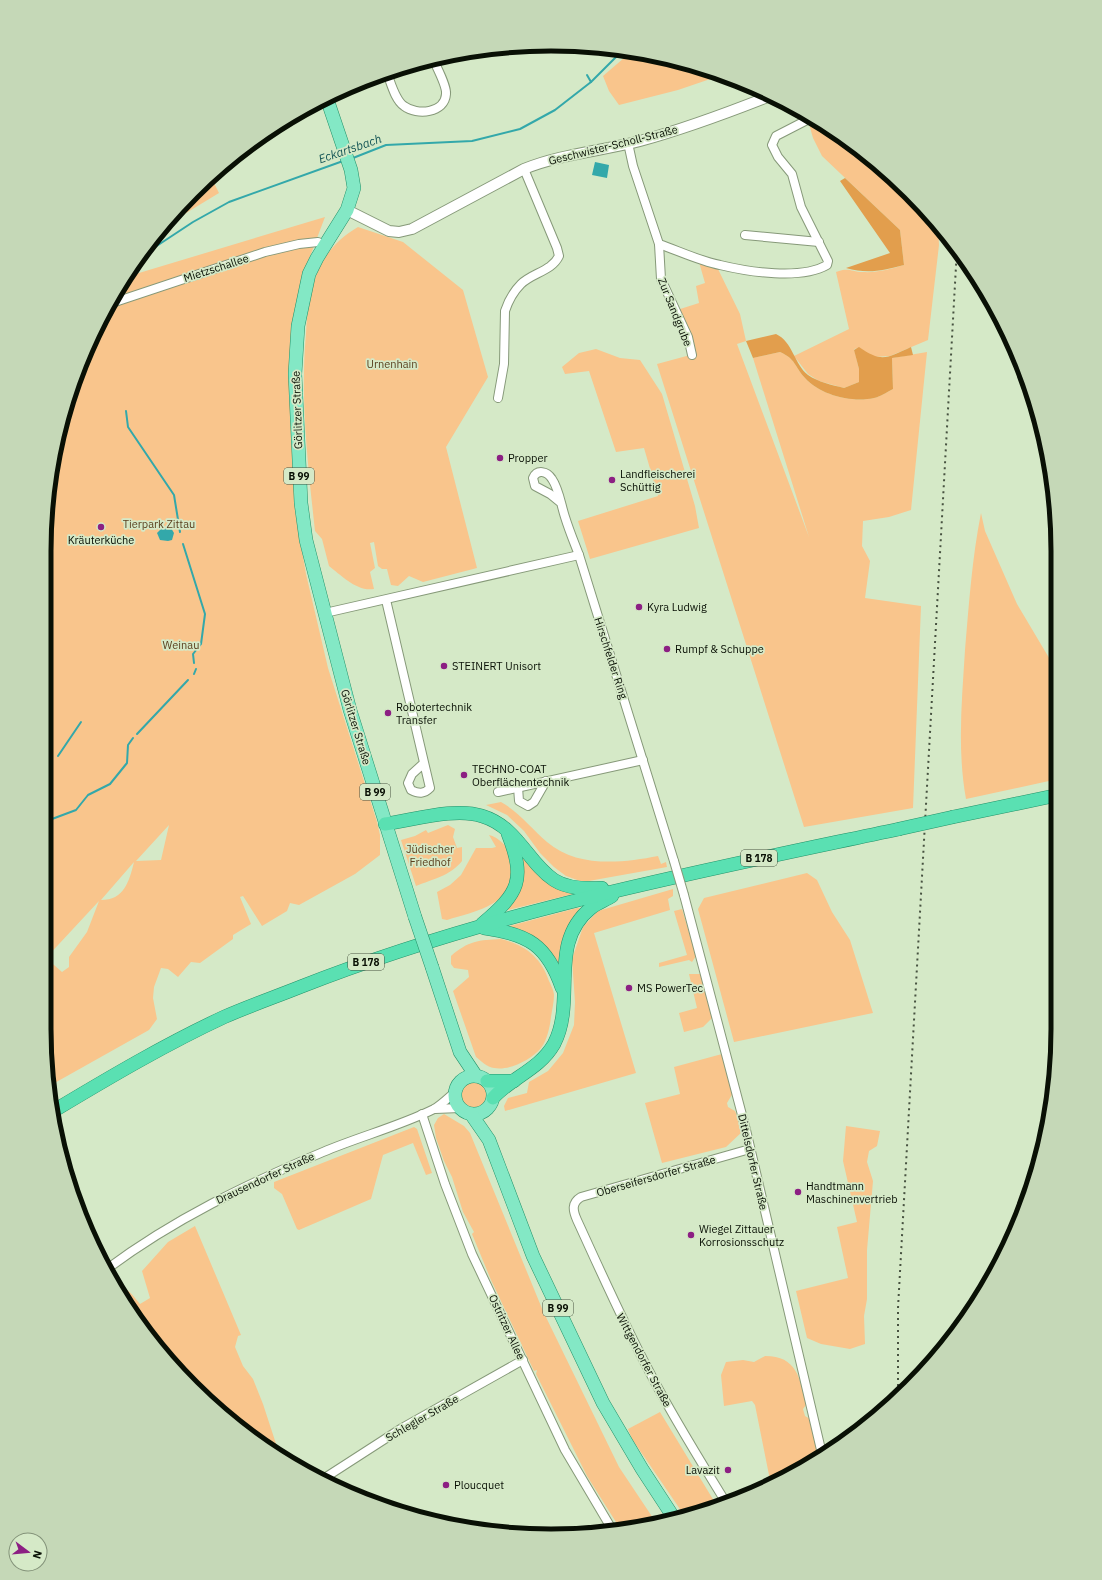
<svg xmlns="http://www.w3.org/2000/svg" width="1102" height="1580" viewBox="0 0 1102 1580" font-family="'IBM Plex Sans',sans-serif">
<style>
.green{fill:#f9c58c;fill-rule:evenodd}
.forest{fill:#e29e4d}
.water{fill:#33a8aa}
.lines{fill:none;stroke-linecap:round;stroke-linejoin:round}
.stream{stroke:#33a8aa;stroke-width:2}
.minor-casing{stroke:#869979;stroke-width:10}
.tertiary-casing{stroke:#869979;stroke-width:12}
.primary-casing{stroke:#229269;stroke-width:14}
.trunk-casing{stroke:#229269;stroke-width:14}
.minor{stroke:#fff;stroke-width:8}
.tertiary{stroke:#fff;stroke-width:10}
.primary{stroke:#83e8c5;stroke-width:13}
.trunk{stroke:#5ae0b2;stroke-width:13}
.rail{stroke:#475240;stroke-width:2;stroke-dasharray:2 4;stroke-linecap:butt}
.minor-bridge-casing{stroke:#869979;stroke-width:10;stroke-linecap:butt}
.primary-bridge-casing{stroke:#229269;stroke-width:14;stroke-linecap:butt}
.trunk-bridge-casing{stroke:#229269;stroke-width:14;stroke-linecap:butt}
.minor-bridge{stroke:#fff;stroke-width:8}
.primary-bridge{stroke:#83e8c5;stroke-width:13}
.trunk-bridge{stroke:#5ae0b2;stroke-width:13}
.poi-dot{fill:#8c1f83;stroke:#d5e9c7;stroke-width:1.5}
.labels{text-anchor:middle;stroke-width:3.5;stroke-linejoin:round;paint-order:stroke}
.shield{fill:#d5e9c7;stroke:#46513f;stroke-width:1}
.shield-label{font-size:10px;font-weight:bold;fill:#091005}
.street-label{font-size:11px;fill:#091005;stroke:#d5e9c7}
.park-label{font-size:11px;fill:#5b3f1e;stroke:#d5e9c7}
.poi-label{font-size:11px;fill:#091005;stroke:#d5e9c7;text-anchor:start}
.water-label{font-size:12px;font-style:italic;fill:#135455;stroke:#d5e9c7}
.rim{fill:none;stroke:#091005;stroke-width:5}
</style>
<rect width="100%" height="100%" fill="#d5e9c7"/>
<g class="green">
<polygon points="631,52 650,54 722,75 678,90 619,105 609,91 603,76"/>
<path d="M817,121L833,130L910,193L938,225L939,245L928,340L890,356L874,357L859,348L854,349L859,369V382L844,388L819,381L808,374L794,356L849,329L836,272C849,267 851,272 863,272C876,273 891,269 904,265L900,230L822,156L813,138L809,124Z"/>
<polygon points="211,177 219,193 168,224 193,192"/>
<path d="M325,217L306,267L291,352V432L295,511L306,574L328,668L377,822L380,835V855L355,874L299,905L290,903L287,911L262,926L243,896L240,897L251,924L233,935V939L200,963L191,962L178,977L168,969L161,968L154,987L153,998L157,1019L149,1030L51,1085L44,1029V551L54,452L71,388L112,298L129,276ZM169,825L161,860L136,861ZM134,862C129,882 124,900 101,900ZM99,901L87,932L69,957V967L62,972L46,958Z"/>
<path d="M358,227L403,242L463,290L488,377L446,447L477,568L423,582L409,576L398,586L391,585L387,569H382L378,566L374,542L370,543L375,568L370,572L374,589C357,592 341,575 329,566L322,539L315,531C308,466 300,399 306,334C307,312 310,288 319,268C328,250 341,237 358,227Z"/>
<path d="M699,262L717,267L740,314L746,341L737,344L809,537L753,358L780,352C796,359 794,366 805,378C820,395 852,403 874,398C880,397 887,392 893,389L892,358L927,352L911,510L889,517L863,521L862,546L870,561L865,598L921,606L913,808L804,827L657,364L694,354C692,334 688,326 677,310L699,303L696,286L705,283Z"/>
<polygon points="596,349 620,358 640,360 662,394 695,506 699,528 590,559 578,521 658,496 644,448 616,452 589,371 565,374 562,367 579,353"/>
<path d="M981,513L985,531L1017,604L1058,673V779L966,799C957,749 962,699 965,650C969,604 972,558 981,513Z"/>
<path d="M501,802C519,812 532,829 547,842C577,868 622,863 658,856L661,864L666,862L667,867L583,882L566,876L554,867L540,853L524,831L507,815L486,805Z"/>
<path d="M448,825L455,829L453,837L457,848L462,847V861C450,876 433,879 416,886L401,840L415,836L426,830L428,833Z"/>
<path d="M489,835C498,837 509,847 510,856C518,904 484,909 447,920L442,919L437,892L450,885L461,875L476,848H492L496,847Z"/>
<polygon points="519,847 573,892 573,894 508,910"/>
<polygon points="807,873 817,880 832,912 850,940 873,1013 734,1042 698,909 704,898"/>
<polygon points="673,889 673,896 668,899 670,910 594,933 636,1073 505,1111 504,1106 508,1098 527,1093 529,1082 548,1071 563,1053 574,1025 575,1002 572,959 583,927 598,911"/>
<path d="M577,908H584C566,925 560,944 560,968L506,927Z"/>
<polygon points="682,909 696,956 692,962 689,960 659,967 659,963 687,955 674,911"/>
<path d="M501,939C525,945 541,957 549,981C551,985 554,991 554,995C554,1002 552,1010 551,1017C550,1026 547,1041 541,1048C531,1060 509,1071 494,1068C487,1067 481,1061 476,1057L453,991L469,977L468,970L454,968L451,964V956C468,941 479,940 501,939Z"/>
<polygon points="689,974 701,974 713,1017 703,1027 684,1032 679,1013 697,1008"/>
<polygon points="722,1054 733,1093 727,1103 728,1107 735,1111 743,1131 726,1147 662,1163 645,1103 680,1094 674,1067"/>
<circle cx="474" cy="1094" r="15"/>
<polygon points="444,1114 464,1126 470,1133 543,1311 619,1467 657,1524 621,1530 587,1476 536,1374 537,1370 534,1371 491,1280 472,1234 474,1232 463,1212 452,1177 444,1161 436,1138 434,1125 438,1118"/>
<polygon points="846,1126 880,1131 877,1146 869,1151 867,1162 873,1181 867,1250 867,1299 864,1316 865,1344 850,1349 821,1344 807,1338 796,1291 848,1278 837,1227 857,1222 843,1161"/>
<polygon points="414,1127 417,1129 432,1173 426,1175 413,1143 383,1155 371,1199 299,1230 297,1229 282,1194 274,1188 274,1182"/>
<path d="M195,1226L241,1335L238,1336L235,1347L243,1366L253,1379L263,1404L280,1456L270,1451L217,1410L129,1310L117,1287C128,1287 133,1296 140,1304L150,1298L142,1271L168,1242Z"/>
<path d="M765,1356C797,1356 800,1378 806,1405L803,1409L805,1416L810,1419L818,1457L775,1484L770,1480L755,1405L752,1401L724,1406L721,1375L726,1362L743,1360L754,1362Z"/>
<polygon points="660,1412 714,1501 715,1504 684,1515 632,1439 628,1429"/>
</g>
<g class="forest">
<path d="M845,178L900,230L904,265C882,271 867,274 846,268L890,253L840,181Z"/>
<path d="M776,334C793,342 794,364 808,375C818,382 832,385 844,388L859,382V369L854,350L859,347C882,363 887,358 911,347L913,355L892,358L893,389C887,392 880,397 874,398C852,403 820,395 805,378C794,366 796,359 780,352L753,358L746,341Z"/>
</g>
<g class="water">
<polygon points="595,162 609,165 607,178 592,175"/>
<polygon points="162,528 171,528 174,533 172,540 168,541 160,540 157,533"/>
</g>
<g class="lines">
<g class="stream">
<polyline points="587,75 591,82"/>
<polyline points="353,158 386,145 472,141 520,129 555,110 591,82 622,51"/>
<polyline points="146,253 193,222 229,202 343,161"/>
<polyline points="126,411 128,427 174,495 180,532"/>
<polyline points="183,544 205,614 201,644 193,654 194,663"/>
<polyline points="194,674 196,669"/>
<polyline points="137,734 188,680"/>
<polyline points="58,756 81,722"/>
<polyline points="44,775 52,764"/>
<polyline points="44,822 76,810 88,795 110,784 127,763 128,745 133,738"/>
</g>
<g class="minor-casing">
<g id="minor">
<path d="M387,73C391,83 395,100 404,106C417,116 445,113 446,94C447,86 437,68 433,59"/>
<path d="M628,143L633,166L659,244C679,251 700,261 720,265C749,272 801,280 827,265L828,261L801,207L792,174L778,157L772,145L776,136L811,118"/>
<polyline points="745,235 819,242"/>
<polyline points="659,244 661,279 688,337 692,355"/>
<polyline points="109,304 265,252 299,244 318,242 325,245"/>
<path d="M498,398L504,364L505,311C508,302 514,291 521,284C532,273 552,271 559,256L557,248L524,169"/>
<path d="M561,503L550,494L535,486L533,478C537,469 547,471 552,479C559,489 561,505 565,517C569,530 574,542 579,555L674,861"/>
<path d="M386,600L430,788C424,794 419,794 411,790L408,783L412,774L424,763"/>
<polyline points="325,613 579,555"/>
<polyline points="518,787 519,801 528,806 534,802 546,781"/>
<polyline points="498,792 643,760"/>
<polyline points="684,895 746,1130 822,1454"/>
<polyline points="435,1109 460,1108"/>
<polyline points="422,1114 445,1184 472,1254 565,1450 613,1531"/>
<path d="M107,1269C174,1219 247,1184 323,1152C358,1137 400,1126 434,1109C441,1105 448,1098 455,1092"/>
<polyline points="323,1479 402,1428 523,1360"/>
<path d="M725,1501C698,1457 671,1414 648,1369C622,1320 600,1270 577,1220C573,1211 571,1203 581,1197L750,1149"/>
</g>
</g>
<g class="tertiary-casing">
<path id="tertiary" d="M347,210L389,231L399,232L412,229L524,169C561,154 601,151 640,141C684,129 727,113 770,96"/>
</g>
<g class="primary-casing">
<g id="primary">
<polyline points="327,99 351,170 354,188 347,210 317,258 309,274 298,326 295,374 301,503 306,540 350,710 415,917"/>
<polyline points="432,967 460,1052 476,1076"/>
<circle cx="474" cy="1095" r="19"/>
<polyline points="471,1114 489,1140 533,1256 603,1403 642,1469 674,1518"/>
</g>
</g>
<g class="trunk-casing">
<g id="trunk">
<polyline points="953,817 1058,795"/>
<path d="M385,824C414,820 455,807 482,816C518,827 527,862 554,880C568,889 586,889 602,888"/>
<path d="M482,924C519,893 526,880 508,834"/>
<path d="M484,928C528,934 547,945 562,988"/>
<polyline points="487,1081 514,1081"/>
<path d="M493,1098C512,1077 539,1070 554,1044C577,1000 547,943 591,908C597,903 606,900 612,896"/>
<path d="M55,1110C110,1077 166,1044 224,1017C249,1006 275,997 300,987C493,911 697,872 899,829"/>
</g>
</g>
<use href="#minor" class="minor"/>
<use href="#tertiary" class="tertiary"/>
<use href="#primary" class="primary"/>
<use href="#trunk" class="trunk"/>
<polyline class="rail" points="898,1398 898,1308 957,248"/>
<g class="minor-bridge-casing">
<polyline id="minor-bridge" points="674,861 684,895"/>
</g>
<g class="primary-bridge-casing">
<polyline id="primary-bridge" points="415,917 432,967"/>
</g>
<g class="trunk-bridge-casing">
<polyline id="trunk-bridge" points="899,829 953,817"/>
</g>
<use href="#minor-bridge" class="minor-bridge"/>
<use href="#primary-bridge" class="primary-bridge"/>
<use href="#trunk-bridge" class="trunk-bridge"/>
</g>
<g class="poi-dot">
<circle cx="500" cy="458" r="4"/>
<circle cx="612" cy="480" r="4"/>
<circle cx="101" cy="527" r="4"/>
<circle cx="639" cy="607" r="4"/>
<circle cx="667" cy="649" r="4"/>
<circle cx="444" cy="666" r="4"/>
<circle cx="388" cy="713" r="4"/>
<circle cx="464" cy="775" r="4"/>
<circle cx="629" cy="988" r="4"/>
<circle cx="798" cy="1192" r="4"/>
<circle cx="691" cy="1235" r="4"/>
<circle cx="728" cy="1470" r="4"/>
<circle cx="446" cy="1485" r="4"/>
</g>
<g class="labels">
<g class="shield">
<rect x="284" y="468" width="30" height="16" rx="3"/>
<rect x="360" y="784" width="30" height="16" rx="3"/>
<rect x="741" y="850" width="36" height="16" rx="3"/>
<rect x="348" y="954" width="36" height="16" rx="3"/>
<rect x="543" y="1300" width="30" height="16" rx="3"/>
</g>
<g class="shield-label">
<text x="299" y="480">B 99</text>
<text x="375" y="796">B 99</text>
<text x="759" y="862">B 178</text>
<text x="366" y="966">B 178</text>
<text x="558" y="1312">B 99</text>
</g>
<g class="street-label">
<text transform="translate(613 145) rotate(-14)" y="4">Geschwister-Scholl-Straße</text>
<text transform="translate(216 268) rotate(-18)" y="4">Mietzschallee</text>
<text transform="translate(675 312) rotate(68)" y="4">Zur Sandgrube</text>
<text transform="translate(297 410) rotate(-92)" y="4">Görlitzer Straße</text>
<text transform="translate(611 658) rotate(72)" y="4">Hirschfelder Ring</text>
<text transform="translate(356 727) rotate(73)" y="4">Görlitzer Straße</text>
<text transform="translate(753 1162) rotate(77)" y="4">Dittelsdorfer Straße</text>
<text transform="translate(656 1176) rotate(-16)" y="4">Oberseifersdorfer Straße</text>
<text transform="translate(265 1178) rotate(-25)" y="4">Drausendorfer Straße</text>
<text transform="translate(507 1327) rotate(65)" y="4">Ostritzer Allee</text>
<text transform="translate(644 1360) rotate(62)" y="4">Wittgendorfer Straße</text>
<text transform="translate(422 1418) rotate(-30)" y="4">Schlegler Straße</text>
</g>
<g class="park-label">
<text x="392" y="368">Urnenhain</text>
<text x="159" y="528">Tierpark Zittau</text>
<text x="181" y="649">Weinau</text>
<text x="430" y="853">Jüdischer<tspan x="430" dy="13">Friedhof</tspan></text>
</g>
<g class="poi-label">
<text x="508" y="462">Propper</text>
<text x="620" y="478">Landfleischerei<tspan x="620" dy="13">Schüttig</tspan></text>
<text x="101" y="544" text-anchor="middle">Kräuterküche</text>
<text x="647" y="611">Kyra Ludwig</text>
<text x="675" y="653">Rumpf &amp; Schuppe</text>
<text x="452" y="670">STEINERT Unisort</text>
<text x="396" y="711">Robotertechnik<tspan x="396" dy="13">Transfer</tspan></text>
<text x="472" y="773">TECHNO-COAT<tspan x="472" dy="13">Oberflächentechnik</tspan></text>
<text x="637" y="992">MS PowerTec</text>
<text x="806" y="1190">Handtmann<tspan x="806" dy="13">Maschinenvertrieb</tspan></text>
<text x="699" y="1233">Wiegel Zittauer<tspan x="699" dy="13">Korrosionsschutz</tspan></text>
<text x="720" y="1474" text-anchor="end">Lavazit</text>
<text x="454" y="1489">Ploucquet</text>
</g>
<g class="water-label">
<text transform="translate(350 149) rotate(-19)" y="4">Eckartsbach</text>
</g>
</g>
<path d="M0 0H1102V1580H0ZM551 51H551A500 500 0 0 1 1051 551V1029A500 500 0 0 1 551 1529H551A500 500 0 0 1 51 1029V551A500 500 0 0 1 551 51Z" fill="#c5d8b7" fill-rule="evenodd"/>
<path class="rim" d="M551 51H551A500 500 0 0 1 1051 551V1029A500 500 0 0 1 551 1529H551A500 500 0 0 1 51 1029V551A500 500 0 0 1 551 51Z"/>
<g transform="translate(28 1552) rotate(106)"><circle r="19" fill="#d5e9c7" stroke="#839279"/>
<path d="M0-3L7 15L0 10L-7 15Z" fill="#8c1f83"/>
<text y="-6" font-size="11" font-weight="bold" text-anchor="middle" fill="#091005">N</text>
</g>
</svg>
